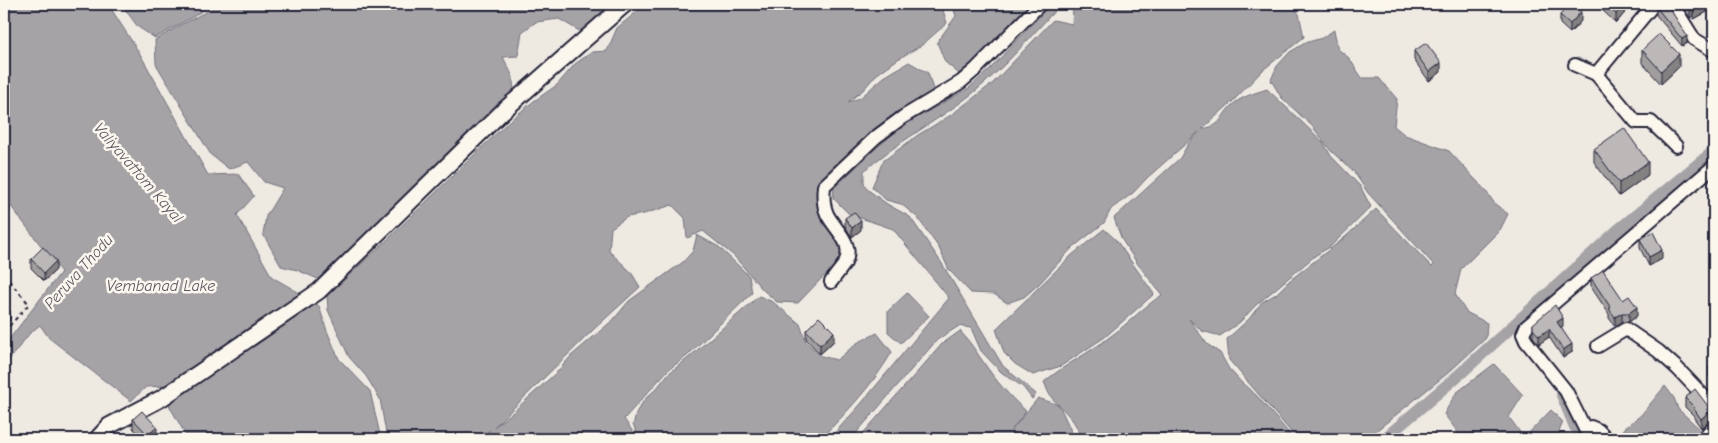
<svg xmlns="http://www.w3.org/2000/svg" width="1718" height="443" viewBox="0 0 1718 443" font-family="'Comic Neue',sans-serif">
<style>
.water{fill:#a6a3a7;stroke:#716f7c}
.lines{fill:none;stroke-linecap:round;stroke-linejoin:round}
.canal{stroke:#a6a3a7;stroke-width:12}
.minor-casing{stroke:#22223b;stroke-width:16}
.tertiary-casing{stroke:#22223b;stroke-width:19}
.path{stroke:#22223b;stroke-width:2;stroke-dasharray:4 4;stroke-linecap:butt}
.minor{stroke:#fbf7ec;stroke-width:12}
.tertiary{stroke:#fbf7ec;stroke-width:15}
.wall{fill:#a29e9e;stroke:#22223b}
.shaded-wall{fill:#848181;stroke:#22223b}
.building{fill:#bcb8b8;stroke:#22223b}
.labels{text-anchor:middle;stroke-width:5;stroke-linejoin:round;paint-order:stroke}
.water-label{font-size:16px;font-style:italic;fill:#575666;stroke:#fbf7ec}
</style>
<rect width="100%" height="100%" fill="#eeeae2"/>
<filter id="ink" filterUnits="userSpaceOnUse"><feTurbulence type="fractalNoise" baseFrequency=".02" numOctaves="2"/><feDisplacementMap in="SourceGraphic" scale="10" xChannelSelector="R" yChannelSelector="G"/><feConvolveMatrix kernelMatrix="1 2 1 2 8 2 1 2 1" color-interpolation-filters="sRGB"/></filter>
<g filter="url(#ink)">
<g class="water">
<polygon points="4,4 108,4 140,54 208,175 238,174 254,196 237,215 272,277 298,292 319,306 327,331 339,359 370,391 381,439 188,439 170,407 165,386 146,387 131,401 49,338 40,325 30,333 4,366 4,346 61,272 4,197"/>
<polygon points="121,4 213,4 194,16 155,38 138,27"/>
<polygon points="218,4 620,4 597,25 581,32 559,19 536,22 522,32 518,56 503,57 512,75 515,96 343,260 318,279 297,270 281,266 263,234 266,216 283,188 264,182 248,162 229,169 211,155 156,64 155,40 179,26 211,9"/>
<path d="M646,4H941L947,23L922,45L898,59L876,75L863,90L848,102L860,98L884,77L909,62L928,73L935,96L909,105L872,132L833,167L824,181V203L835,216L852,241L844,263L823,277L798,303L777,302L763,290L734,256L703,231L687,238L685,218L672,205L644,214L627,217L611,228L609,251L631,272L640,287L593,330L494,427L513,412L559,370L571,356L614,319L629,301L683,262L693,251L697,235L719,247L749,276L752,293L687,356L668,370L624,419L638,439H482L490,430L479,439H387L380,399L366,376L349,357L328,310L327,295C348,278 366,258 387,240L508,122L534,101L557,85L575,64L592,52L607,51L617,28Z"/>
<polygon points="952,4 1042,4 965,79 945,62 937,42 956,16"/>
<path d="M1051,4H1061C1029,38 999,75 960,103C928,126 894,145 864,171V183L867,189L887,204L910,217L941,262L1003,366L1036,394L1032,399L1023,387L1001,372L981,351L971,328L959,326L937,340L851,439H829L860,405L949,298L893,229L849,214L833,198L834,188L875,149L904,125L969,88L991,68Z"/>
<path d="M1075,4H1292L1299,14L1304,37L1263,70L1233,101L1202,129C1223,125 1218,120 1231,106C1240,97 1255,93 1267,89L1323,142L1331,156L1360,186L1371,207L1330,247L1316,255L1256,305L1240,322L1220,336L1202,331L1189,319L1207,344L1220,353L1229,369L1242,383L1257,396L1294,439H1079C1081,423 1060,408 1051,397C1048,393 1046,386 1044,382C1065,364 1090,353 1111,336C1129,323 1143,307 1162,295L1137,263L1122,240L1114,218L1180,158L1188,144L1199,132L1147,178L1133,193L1111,209L1104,223L1072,248L1039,284L1024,297L1007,303L994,294L971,293L949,270L939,248L917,217L901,204L886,200L872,187L883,161L918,135L951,115L993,83L1053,20L1072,24L1073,9Z"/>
<polygon points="1334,30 1338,49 1349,58 1362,78 1379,78 1397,99 1394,126 1405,135 1449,151 1486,191 1495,204 1508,214 1500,230 1461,269 1455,294 1466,312 1487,323 1486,338 1448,373 1366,439 1297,439 1229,360 1227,339 1249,319 1262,302 1276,294 1289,281 1343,239 1376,209 1432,267 1434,265 1368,193 1354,172 1331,151 1312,126 1281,97 1271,80 1277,66 1290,52 1305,43 1322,38"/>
<polygon points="1104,229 1116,240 1154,294 1105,337 1061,366 1033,375 1015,364 1004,353 996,329 1072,255"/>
<polygon points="907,293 929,316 901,343 888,332 888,311"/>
<path d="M759,296L773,302L800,324L806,342L821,356L837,360L857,343L877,333L892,352C875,382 845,415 820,439H640L633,425L637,411L645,399L657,388L668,374L687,359Z"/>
<path d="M960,331C971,343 975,350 984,363C996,381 1010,397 1026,411L1011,431L1038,398L1059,405L1075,439H858L942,344Z"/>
<polygon points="1494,364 1523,395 1509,417 1524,438 1551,410 1563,422 1556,439 1463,439 1444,414 1456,393"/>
<polygon points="1665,386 1674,398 1678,409 1702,431 1698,439 1620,439 1619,438 1624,429 1641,415"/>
</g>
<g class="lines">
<g class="canal">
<polyline points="1562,395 1575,427 1589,439"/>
<polyline points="1384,439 1461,373 1617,231 1714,151"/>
</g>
<g class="minor-casing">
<g id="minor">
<polyline points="1654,4 1596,74 1636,122 1651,122 1676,146"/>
<polyline points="1672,4 1694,39 1714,51"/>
<polyline points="1575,65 1596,74"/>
<path d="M831,282C835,276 841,269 845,263C855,243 834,229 827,214C823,205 823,195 824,186L876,137L903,117L961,82L976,69L1040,4"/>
<polyline points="1598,346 1626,329 1658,351 1677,368 1714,407"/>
<polyline points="1607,439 1598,430 1591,427 1585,429 1566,391 1526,341 1523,334 1526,327 1714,166"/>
<polyline points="1703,439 1714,426"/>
</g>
</g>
<g class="tertiary-casing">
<polyline id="tertiary" points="97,439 109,426 162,398 319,291 503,111 625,4"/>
</g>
<polyline class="path" points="4,275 29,304 4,332"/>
<use href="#minor" class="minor"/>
<use href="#tertiary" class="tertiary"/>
</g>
<g class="wall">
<polygon points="1600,4 1628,4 1628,9 1616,23 1600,8"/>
<polygon points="1685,4 1707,4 1707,12 1694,19 1693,16 1690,18 1685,10"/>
<polygon points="1656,7 1687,43 1682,46 1656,15"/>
<polygon points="1560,15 1581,21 1570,33 1560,24"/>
<polygon points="1642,50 1679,67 1661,84 1642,63"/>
<polygon points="1414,51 1441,72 1429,81 1414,60"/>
<polygon points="1714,93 1714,108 1711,104 1711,95"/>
<polygon points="1594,149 1648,175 1619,196 1594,162"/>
<polygon points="845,218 861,230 852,237 845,226"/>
<polygon points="1640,239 1662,259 1649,266 1640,248"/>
<polygon points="1714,248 1714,260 1713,258 1713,249"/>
<polygon points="31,259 56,270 44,281 31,268"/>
<polygon points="1591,278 1623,300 1637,316 1629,322 1622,322 1615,326 1609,318 1609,314 1591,287"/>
<polygon points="1533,324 1563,326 1561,327 1572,352 1563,358 1549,337 1539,344 1533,337"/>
<polygon points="806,330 834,341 820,354 806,339"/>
<polygon points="1714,362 1714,381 1709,376 1709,367"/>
<polygon points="1685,398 1711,419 1701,428 1694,418 1694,416 1685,407"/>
<polygon points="133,419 157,435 153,439 143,439 133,428"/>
</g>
<g class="shaded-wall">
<polygon points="1625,4 1628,4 1628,9 1616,23 1616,14"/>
<polygon points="1707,4 1707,12 1694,19 1694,10"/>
<polygon points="1693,7 1693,16 1690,18 1690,9"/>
<polygon points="1581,12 1581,21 1570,33 1570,24"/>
<polygon points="1687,36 1687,43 1682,46 1682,39"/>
<polygon points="1679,54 1679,67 1661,84 1661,71"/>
<polygon points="1441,63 1441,72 1429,81 1429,72"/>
<polygon points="1648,162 1648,175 1619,196 1619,183"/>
<polygon points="861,221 861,230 852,237 852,228"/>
<polygon points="1662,250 1662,259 1649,266 1649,257"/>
<polygon points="56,261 56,270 44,281 44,273"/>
<polygon points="1637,307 1637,316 1629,322 1629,313"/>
<polygon points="10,311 10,320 4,327 4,318"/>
<polygon points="1622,313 1622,322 1615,326 1615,317"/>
<polygon points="1563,318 1563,326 1557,330 1557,322"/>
<polygon points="1549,329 1549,337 1539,344 1539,336"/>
<polygon points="834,332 834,341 820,354 820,345"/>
<polygon points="1572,344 1572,352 1563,358 1563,350"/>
<polygon points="1711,410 1711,419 1701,428 1701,419"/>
<polygon points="157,427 157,435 153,439 148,439 148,435"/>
</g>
<g class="building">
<polygon points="1570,4 1571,4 1581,12 1570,24 1560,15"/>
<polygon points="1605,4 1625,4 1616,14"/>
<polygon points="1659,4 1667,4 1687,36 1682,39 1656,7"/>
<polygon points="1687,4 1707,4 1694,10 1693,7 1690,9"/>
<polygon points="1659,34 1679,54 1661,71 1642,50"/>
<polygon points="1426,43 1441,63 1429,72 1414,51"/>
<polygon points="1714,93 1714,99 1711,95"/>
<polygon points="1624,128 1648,162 1619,183 1594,149"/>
<polygon points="854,212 861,221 852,228 845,218"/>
<polygon points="1653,232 1662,250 1649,257 1640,239"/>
<polygon points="43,247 56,261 44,273 31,259"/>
<polygon points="1603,270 1623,300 1629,296 1637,307 1629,313 1622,313 1615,317 1609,309 1611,308 1591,278"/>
<polygon points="4,304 10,311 4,318"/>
<polygon points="1555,305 1563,318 1557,322 1572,344 1563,350 1549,329 1539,336 1533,329 1533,324"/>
<polygon points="819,317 834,332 820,345 806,330"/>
<polygon points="1714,362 1714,373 1709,367"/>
<polygon points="1695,389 1711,410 1701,419 1694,409 1695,408 1685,398"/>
<polygon points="142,411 157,427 148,435 133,419"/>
<polygon points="1645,433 1650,439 1637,439"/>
<polygon points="1435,434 1438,439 1427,439"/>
</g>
</g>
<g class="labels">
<g class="water-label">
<text transform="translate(139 172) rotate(49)" y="6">Valiyavattom Kayal</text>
<text transform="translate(78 271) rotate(-48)" y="6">Peruva Thodu</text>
<text x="161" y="291">Vembanad Lake</text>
</g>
</g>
<rect width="1718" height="443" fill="none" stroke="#fbf7ec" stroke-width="20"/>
<rect x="10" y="10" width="1698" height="423" fill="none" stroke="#22223b" stroke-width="2" filter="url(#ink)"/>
</svg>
